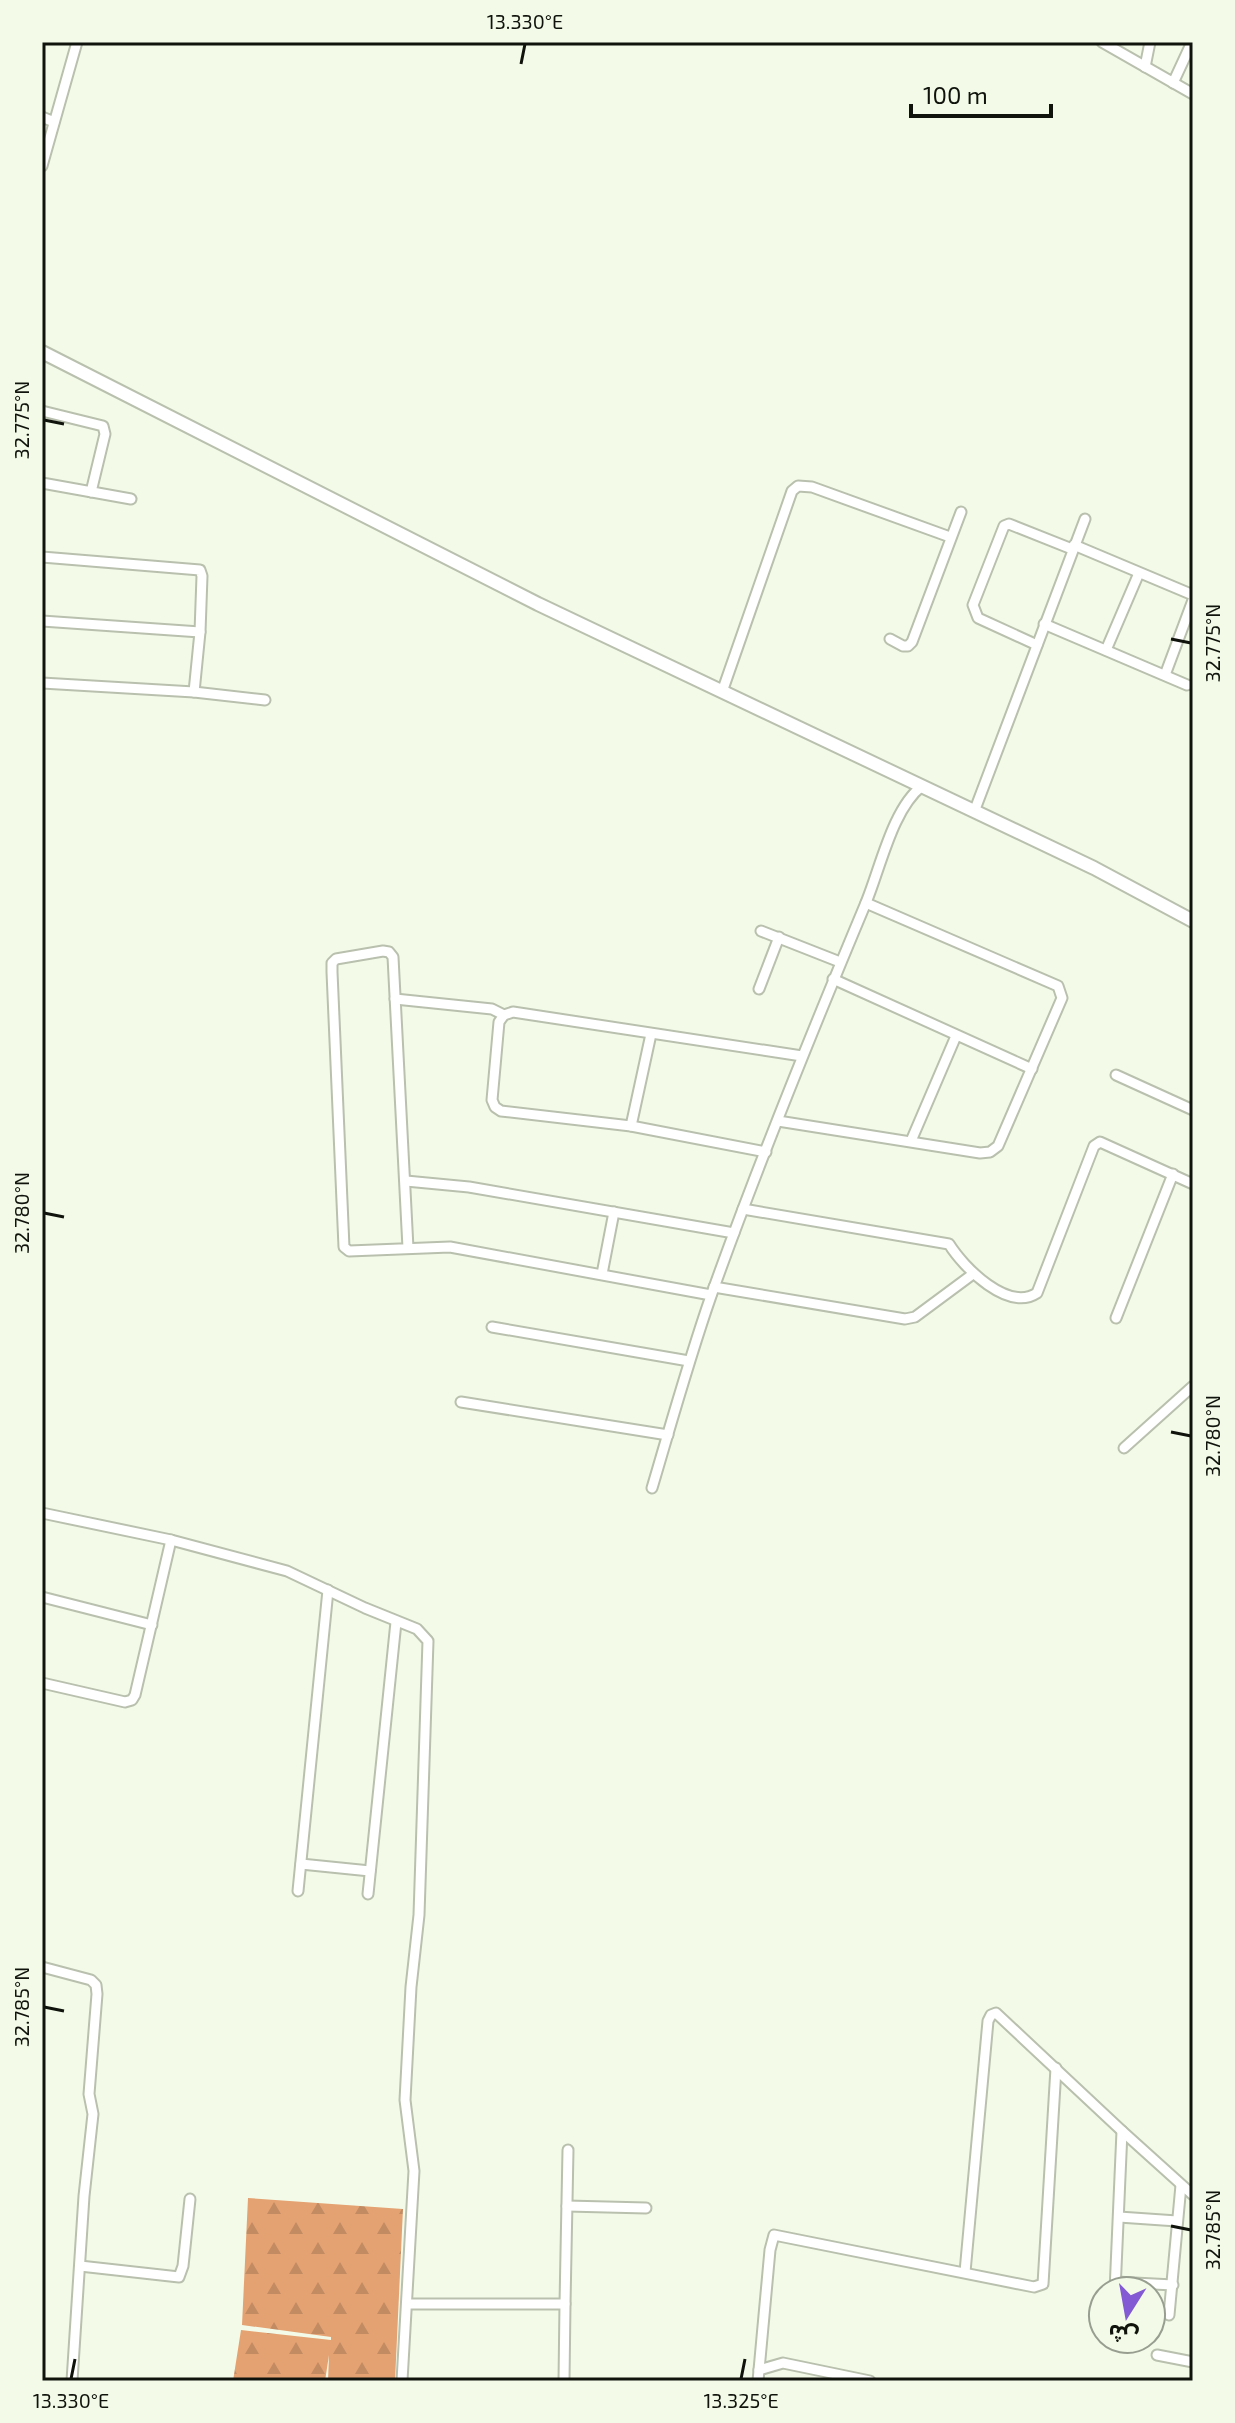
<svg xmlns="http://www.w3.org/2000/svg" width="1235" height="2423" viewBox="0 0 1235 2423" font-family="'Exo 2','Noto Sans Arabic',sans-serif">
<style>
.forest{fill:url(#forest-firs)}
.lines{fill:none;stroke-linecap:round;stroke-linejoin:round}
.minor-casing{stroke:#b9c0ae;stroke-width:13}
.tertiary-casing{stroke:#b9c0ae;stroke-width:16}
.minor{stroke:#fff;stroke-width:9}
.tertiary{stroke:#fff;stroke-width:12}
.ticks{fill:none;stroke:#10130c;stroke-width:3}
.neatline{fill:none;stroke:#10130c;stroke-width:3}
.ticks-label{font-size:20px;text-anchor:middle;fill:#10130c}
</style>
<defs>
<pattern id="forest-firs" width="22" height="20" patternUnits="userSpaceOnUse" patternTransform="scale(2)"><rect width="22" height="20" fill="#e4a272"/><path d="M5 1l3.5 6h-7zM16 11l3.5 6h-7z" fill="#c38b62"/></pattern>
</defs>
<rect width="100%" height="100%" fill="#f3fbe8"/>
<polygon class="forest" points="248,2198 403,2209 395,2381 328,2381 329,2355 325,2381 233,2381 241,2330 331,2340 331,2337 242,2325"/>
<g class="lines">
<g class="minor-casing">
<g id="minor">
<polyline points="1102,42 1193,94"/>
<polyline points="1145,67 1150,42"/>
<polyline points="1173,83 1192,42"/>
<polyline points="42,117 54,122"/>
<polyline points="42,166 77,42"/>
<polyline points="42,411 103,426 105,434 91,492"/>
<polyline points="42,483 131,499"/>
<polyline points="1074,545 1193,595"/>
<polyline points="42,557 200,570 202,576 200,632 194,692"/>
<polyline points="42,621 200,632"/>
<polyline points="1044,624 1187,685"/>
<polyline points="890,639 903,646 908,646 912,642 961,512"/>
<polyline points="1037,645 978,618 973,605 1004,526 1009,524 1072,549"/>
<polyline points="1106,650 1139,573"/>
<polyline points="1165,675 1193,600"/>
<polyline points="42,683 194,692 265,700"/>
<polyline points="722,692 792,491 798,486 812,487 950,537"/>
<polyline points="974,812 1085,519"/>
<polyline points="761,931 840,962"/>
<polyline points="833,979 1032,1069"/>
<polyline points="759,989 779,937"/>
<polyline points="395,999 492,1009 504,1015"/>
<polyline points="1116,1075 1193,1110"/>
<polyline points="778,1121 980,1153 990,1152 998,1146 1062,998 1058,986 866,903"/>
<polyline points="631,1126 651,1034"/>
<polyline points="911,1141 956,1036"/>
<polyline points="766,1152 631,1126 501,1111 495,1107 492,1100 499,1022 504,1015 513,1012 802,1056"/>
<polyline points="406,1181 469,1187 734,1233"/>
<path d="M743,1209L949,1244C964,1268 1008,1312 1037,1293L1094,1146L1100,1142L1193,1184"/>
<polyline points="408,1248 393,957 389,952 383,951 336,959 332,963 332,972 344,1247 349,1251 450,1247 711,1295"/>
<polyline points="602,1274 614,1212"/>
<polyline points="714,1287 905,1319 915,1317 973,1274"/>
<polyline points="1116,1318 1173,1174"/>
<polyline points="492,1327 689,1361"/>
<polyline points="461,1402 668,1435"/>
<polyline points="1124,1448 1193,1386"/>
<path d="M652,1488C671,1424 689,1359 711,1296C758,1164 811,1034 865,905C880,870 892,809 922,786"/>
<polyline points="42,1513 171,1540 287,1571 365,1608 417,1629 428,1641 419,1915 411,1987 405,2100 414,2171 402,2381"/>
<polyline points="42,1597 152,1625"/>
<polyline points="42,1683 125,1702 132,1700 135,1695 171,1540"/>
<polyline points="301,1864 370,1871"/>
<polyline points="298,1891 328,1590"/>
<polyline points="368,1894 396,1622"/>
<polyline points="42,1967 91,1980 96,1985 97,1994 89,2094 93,2114 84,2196 72,2381"/>
<polyline points="567,2206 646,2208"/>
<polyline points="1119,2217 1177,2221"/>
<polyline points="80,2266 179,2277 183,2266 190,2199"/>
<polyline points="965,2272 988,2021 991,2015 996,2013 1122,2131 1193,2195"/>
<polyline points="1116,2282 1173,2285"/>
<polyline points="1115,2291 1122,2131"/>
<polyline points="407,2304 565,2304 564,2381"/>
<polyline points="565,2304 568,2150"/>
<polyline points="1169,2315 1181,2185"/>
<polyline points="1157,2355 1193,2362"/>
<polyline points="759,2370 783,2363 870,2381"/>
<polyline points="758,2381 770,2250 774,2235 1034,2287 1043,2284 1056,2068"/>
</g>
</g>
<g class="tertiary-casing">
<polyline id="tertiary" points="42,352 538,604 1094,868 1193,921"/>
</g>
<use href="#minor" class="minor"/>
<use href="#tertiary" class="tertiary"/>
</g>
<path class="ticks" d="M521,64L525,44M44,420L64,424M1171,639L1191,643M44,1213L64,1217M1171,1432L1191,1436M44,2007L64,2011M1171,2226L1191,2230M71,2379L75,2359M741,2379L745,2359"/>
<rect width="1235" height="2423" fill="none" stroke="#f3fbe8" stroke-width="88"/>
<g transform="translate(1127 2315) rotate(191)"><circle r="38" fill="#f3fbe8" stroke="#989e90" stroke-width="2"/>
<path d="M0-6L14 30L0 20L-14 30Z" fill="#835ad4"/>
<text y="-12" font-size="22" font-weight="bold" text-anchor="middle" fill="#10130c">ش</text>
</g>
<path d="M911 104v12h140v-12" fill="none" stroke="#10130c" stroke-width="4"/>
<text x="923" y="104" font-size="24" fill="#10130c" stroke="#f3fbe8" stroke-width="6" paint-order="stroke">100 m</text>
<rect x="44" y="44" width="1147" height="2335" class="neatline"/>
<g class="ticks-label">
<text x="525" y="29">13.330°E</text>
<text transform="translate(22 420) rotate(-90)" y="7">32.775°N</text>
<text transform="translate(1213 643) rotate(-90)" y="7">32.775°N</text>
<text transform="translate(22 1213) rotate(-90)" y="7">32.780°N</text>
<text transform="translate(1213 1436) rotate(-90)" y="7">32.780°N</text>
<text transform="translate(22 2007) rotate(-90)" y="7">32.785°N</text>
<text transform="translate(1213 2230) rotate(-90)" y="7">32.785°N</text>
<text x="71" y="2408">13.330°E</text>
<text x="741" y="2408">13.325°E</text>
</g>
</svg>
